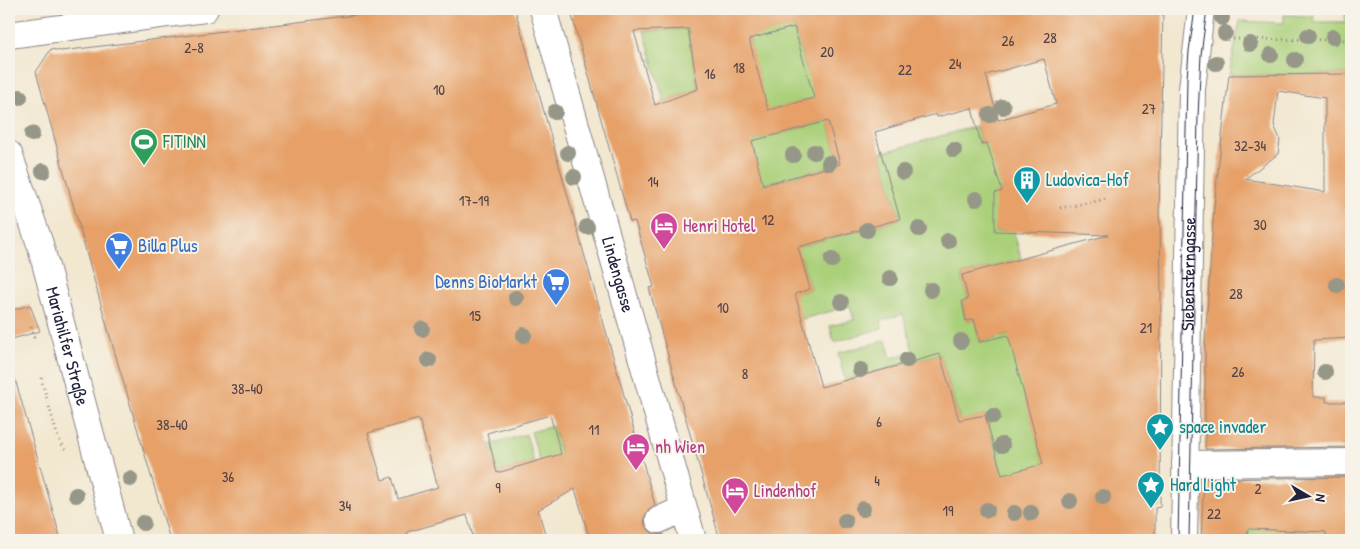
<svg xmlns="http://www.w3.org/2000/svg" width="1360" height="549" viewBox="0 0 1360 549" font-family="'Patrick Hand',sans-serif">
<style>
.green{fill:#abd07a;stroke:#66795a}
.building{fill:#e6a068;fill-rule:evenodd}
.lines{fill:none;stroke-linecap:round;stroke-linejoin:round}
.minor-casing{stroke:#8a8485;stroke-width:28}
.path{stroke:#8a8485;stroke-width:3;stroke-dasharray:1 4;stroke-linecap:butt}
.minor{stroke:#fff;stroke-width:26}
.tram{stroke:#22223b;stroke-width:1}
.tree{fill:#969788}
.labels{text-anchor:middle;stroke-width:4;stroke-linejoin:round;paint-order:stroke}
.number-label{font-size:15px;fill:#534246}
.leisure-label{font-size:18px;fill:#27864d;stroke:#f7f3e8;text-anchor:start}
.culture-label{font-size:18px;fill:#0d838f;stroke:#f7f3e8;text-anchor:start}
.hotel-label{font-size:18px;fill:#b23c85;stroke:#f7f3e8;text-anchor:start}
.shop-label{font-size:18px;fill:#366cbe;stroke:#f7f3e8;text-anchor:start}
.street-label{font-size:18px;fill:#22223b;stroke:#f7f3e8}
</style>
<rect width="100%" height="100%" fill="#f7f3e8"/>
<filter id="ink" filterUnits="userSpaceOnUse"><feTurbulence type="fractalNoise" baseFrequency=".02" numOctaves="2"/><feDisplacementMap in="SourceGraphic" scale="10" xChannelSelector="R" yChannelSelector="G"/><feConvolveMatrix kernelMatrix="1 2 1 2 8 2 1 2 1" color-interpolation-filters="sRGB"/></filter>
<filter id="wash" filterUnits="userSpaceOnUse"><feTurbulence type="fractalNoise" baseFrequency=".0096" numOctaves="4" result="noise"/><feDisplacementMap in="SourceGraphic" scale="20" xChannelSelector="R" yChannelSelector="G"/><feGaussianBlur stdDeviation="1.12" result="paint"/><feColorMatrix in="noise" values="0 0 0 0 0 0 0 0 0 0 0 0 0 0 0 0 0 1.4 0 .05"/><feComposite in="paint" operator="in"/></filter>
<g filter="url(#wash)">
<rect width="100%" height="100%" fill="#f2e7cf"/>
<g class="green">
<polygon points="1346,9 1351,9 1351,74 1229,75 1240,21 1284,23 1284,15 1314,16 1314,22 1345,22"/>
<polygon points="794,27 806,69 836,92 759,113 749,34"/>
<polygon points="688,29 698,89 664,101 644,31"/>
<polygon points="828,121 840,164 761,185 755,154 751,146 755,140"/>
<polygon points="976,126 981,144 998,140 1002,191 995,231 1005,231 1013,228 1021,259 962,275 968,299 962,302 966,321 974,319 980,342 1009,335 1046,474 1004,484 985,415 960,421 940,354 845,380 838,353 886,340 891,358 913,352 903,314 881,321 882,328 834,342 830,326 854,320 850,306 795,321 788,296 810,289 801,257 776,253 900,219 881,153"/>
<polygon points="553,426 561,455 540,461 531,432"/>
<polygon points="526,434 534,462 489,475 484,457 493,454 490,445"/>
<polygon points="1248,525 1326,526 1326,540 1247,540"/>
</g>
<g id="blocks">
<g class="building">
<path d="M404,9H515L655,505L647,512L644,518L645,526L651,532L657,535L663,534L665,540H590L575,489L538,510L547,540H474L467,515L407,532L409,540H170L107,326L36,72L51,49L61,51ZM550,415L561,454L497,473L487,433ZM419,419L438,487L398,499L392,477L382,480L368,433Z"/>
<path d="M570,9H1163L1159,220H1160L1161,294L1160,507L1155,508V540H720L649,288L654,287L635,221L630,222ZM794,27L814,98L768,110L749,39ZM688,29L698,89L655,105L634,31ZM1044,59L1056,104L998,120L986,75ZM972,108L981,144L987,143L1002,191L995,193V231L1108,235L962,275L968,299L962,301L966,321L974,319L980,342L1008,335L1043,464L1002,475L985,415L959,420L940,354L821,387L795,294L810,289L798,247L900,219L875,132L936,114L937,117ZM828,121L840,164L763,185L752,141Z"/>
<path d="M1351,74V338L1314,340L1313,397H1326V402H1351V447L1205,449V343L1214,206L1229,75ZM1278,91L1325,98V192L1245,179L1278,154L1280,139L1274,125Z"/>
<polygon points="30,305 40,331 9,340 9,311"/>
<polygon points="15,379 52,508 61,540 9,540 9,380"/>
<polygon points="1351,477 1351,540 1326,540 1326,532 1248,529 1247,540 1201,540 1204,479"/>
</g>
</g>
</g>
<g filter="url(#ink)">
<use href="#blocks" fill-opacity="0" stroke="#8a8485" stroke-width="1"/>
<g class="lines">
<g class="minor-casing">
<g id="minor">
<path id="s1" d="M543,9L693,540"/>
<polyline points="9,35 205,9"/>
<path id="s2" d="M9,154L40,244L119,540"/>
<polyline points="1185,464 1351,462"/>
<polyline points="659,520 683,509"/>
<path id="s3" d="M1184,540L1192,89L1201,9"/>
</g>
</g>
<g class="path">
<polyline points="1223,39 1351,40"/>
<polyline points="1060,208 1107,199"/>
<polyline points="31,327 34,337 38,336"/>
<polyline points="41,378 58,438 66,450"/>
<polyline points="163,540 163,538 169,536"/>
<polyline points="300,540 311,537 314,540"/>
</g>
<use href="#minor" class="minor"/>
<g class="tram">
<polyline points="1178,540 1187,78 1189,51 1195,9"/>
<polyline points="1189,540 1198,116 1201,55 1207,9"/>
</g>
</g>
<g class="tree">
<circle cx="1222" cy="18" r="8"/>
<circle cx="1225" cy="33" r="8"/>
<circle cx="1308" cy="36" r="8"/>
<circle cx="1333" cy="37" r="8"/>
<circle cx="1250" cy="44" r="8"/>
<circle cx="1271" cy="55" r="8"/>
<circle cx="1295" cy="60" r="8"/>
<circle cx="1216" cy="63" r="8"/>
<circle cx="20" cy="97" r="8"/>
<circle cx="1003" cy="107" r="8"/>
<circle cx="555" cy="112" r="8"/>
<circle cx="990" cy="115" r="8"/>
<circle cx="32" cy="134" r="8"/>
<circle cx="954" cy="150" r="8"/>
<circle cx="814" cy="152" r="8"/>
<circle cx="568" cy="153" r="8"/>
<circle cx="793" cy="155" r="8"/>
<circle cx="829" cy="163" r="8"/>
<circle cx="43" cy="171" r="8"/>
<circle cx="903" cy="172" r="8"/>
<circle cx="574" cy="177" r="8"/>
<circle cx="976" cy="199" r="8"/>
<circle cx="587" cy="227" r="8"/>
<circle cx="919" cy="229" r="8"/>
<circle cx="867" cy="230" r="8"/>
<circle cx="948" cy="241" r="8"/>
<circle cx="832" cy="260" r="8"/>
<circle cx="890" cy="278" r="8"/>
<circle cx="1337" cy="285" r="8"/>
<circle cx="931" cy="290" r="8"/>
<circle cx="516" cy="298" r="8"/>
<circle cx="841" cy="302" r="8"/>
<circle cx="422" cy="329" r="8"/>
<circle cx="524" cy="335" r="8"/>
<circle cx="961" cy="341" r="8"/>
<circle cx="429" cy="360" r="8"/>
<circle cx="907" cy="360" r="8"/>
<circle cx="860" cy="370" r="8"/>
<circle cx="1325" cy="372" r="8"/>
<circle cx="993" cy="416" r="8"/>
<circle cx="1002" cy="445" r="8"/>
<circle cx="130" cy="479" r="8"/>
<circle cx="76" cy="495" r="8"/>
<circle cx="1103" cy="497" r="8"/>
<circle cx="1070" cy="501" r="8"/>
<circle cx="863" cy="509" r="8"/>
<circle cx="987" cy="510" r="8"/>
<circle cx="1014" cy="513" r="8"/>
<circle cx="1031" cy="513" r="8"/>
<circle cx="845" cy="521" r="8"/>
<circle cx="143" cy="523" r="8"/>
</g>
</g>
<defs>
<g id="stadium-pin" transform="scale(1.4375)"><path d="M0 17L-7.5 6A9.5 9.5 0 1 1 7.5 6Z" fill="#2e9e5b" stroke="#f7f3e8"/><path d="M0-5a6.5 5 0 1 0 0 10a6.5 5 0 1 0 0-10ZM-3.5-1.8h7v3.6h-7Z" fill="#fff"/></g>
<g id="building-pin" transform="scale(1.4375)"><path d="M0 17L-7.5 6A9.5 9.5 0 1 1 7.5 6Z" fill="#0f9aa8" stroke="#f7f3e8"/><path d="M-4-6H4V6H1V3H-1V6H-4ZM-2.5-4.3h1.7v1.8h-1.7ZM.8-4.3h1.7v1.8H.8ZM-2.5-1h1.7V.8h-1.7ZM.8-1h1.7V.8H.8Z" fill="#fff"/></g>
<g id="hotel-pin" transform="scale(1.4375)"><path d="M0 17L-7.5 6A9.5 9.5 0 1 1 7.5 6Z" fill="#d1479c" stroke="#f7f3e8"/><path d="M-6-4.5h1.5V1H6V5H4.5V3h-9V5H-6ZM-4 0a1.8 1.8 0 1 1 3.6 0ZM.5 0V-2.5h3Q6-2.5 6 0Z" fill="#fff"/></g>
<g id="supermarket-pin" transform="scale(1.4375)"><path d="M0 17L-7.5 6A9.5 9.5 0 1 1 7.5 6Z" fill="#3f7fe0" stroke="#f7f3e8"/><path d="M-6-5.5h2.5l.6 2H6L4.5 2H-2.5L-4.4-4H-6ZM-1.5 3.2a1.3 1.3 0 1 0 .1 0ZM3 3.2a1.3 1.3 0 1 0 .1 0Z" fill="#fff"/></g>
<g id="sight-pin" transform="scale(1.4375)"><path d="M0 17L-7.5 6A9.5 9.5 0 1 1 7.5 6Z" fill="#0f9aa8" stroke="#f7f3e8"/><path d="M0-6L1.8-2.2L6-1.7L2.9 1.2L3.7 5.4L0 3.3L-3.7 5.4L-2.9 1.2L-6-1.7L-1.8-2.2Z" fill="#fff"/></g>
</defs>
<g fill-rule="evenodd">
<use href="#stadium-pin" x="144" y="142"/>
<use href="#building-pin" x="1027" y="180"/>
<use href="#hotel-pin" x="664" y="226"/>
<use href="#supermarket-pin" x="119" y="246"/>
<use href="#supermarket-pin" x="556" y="282"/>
<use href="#sight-pin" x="1160" y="427"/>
<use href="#hotel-pin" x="636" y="447"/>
<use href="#sight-pin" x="1151" y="485"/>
<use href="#hotel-pin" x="735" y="491"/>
</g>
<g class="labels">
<g class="number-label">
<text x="1050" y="43">28</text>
<text x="1008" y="46">26</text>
<text x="194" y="53">2-8</text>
<text x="827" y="57">20</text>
<text x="955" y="69">24</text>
<text x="739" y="73">18</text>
<text x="905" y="75">22</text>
<text x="710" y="79">16</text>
<text x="439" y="95">10</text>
<text x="1149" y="114">27</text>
<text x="1250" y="151">32-34</text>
<text x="653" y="187">14</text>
<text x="474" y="206">17-19</text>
<text x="768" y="225">12</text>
<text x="1260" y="230">30</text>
<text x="1236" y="299">28</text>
<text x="723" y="313">10</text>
<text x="475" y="321">15</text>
<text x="1146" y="333">21</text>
<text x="1238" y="377">26</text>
<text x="745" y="379">8</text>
<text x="247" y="394">38-40</text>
<text x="879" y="427">6</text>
<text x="172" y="430">38-40</text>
<text x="594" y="435">11</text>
<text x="228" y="482">36</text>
<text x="877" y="486">4</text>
<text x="498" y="493">9</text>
<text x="1258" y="494">2</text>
<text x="345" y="511">34</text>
<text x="948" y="516">19</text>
<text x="1214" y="519">22</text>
</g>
<g class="leisure-label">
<text x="163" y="148">FITINN</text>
</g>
<g class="culture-label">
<text x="1046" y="186">Ludovica-Hof</text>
<text x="1179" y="433">space invader</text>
<text x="1170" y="491">Hard Light</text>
</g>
<g class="hotel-label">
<text x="683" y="232">Henri Hotel</text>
<text x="655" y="453">nh Wien</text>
<text x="754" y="497">Lindenhof</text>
</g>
<g class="shop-label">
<text x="138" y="252">Billa Plus</text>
<text x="537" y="288" text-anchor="end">Denns BioMarkt</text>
</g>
<g class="street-label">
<text dy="6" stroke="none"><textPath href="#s3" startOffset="266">Siebensterngasse</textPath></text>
<text dy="6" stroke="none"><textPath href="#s1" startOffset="276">Lindengasse</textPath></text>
<text dy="6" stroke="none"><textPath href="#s2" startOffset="201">Mariahilfer Straße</textPath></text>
</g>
</g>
<rect width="1360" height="549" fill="none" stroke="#f7f3e8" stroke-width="30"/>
<g transform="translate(1308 496) rotate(99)" stroke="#f7f3e8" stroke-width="4" paint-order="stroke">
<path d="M0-4L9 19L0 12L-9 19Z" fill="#22223b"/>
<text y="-8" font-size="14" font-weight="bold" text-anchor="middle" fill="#22223b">N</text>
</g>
</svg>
